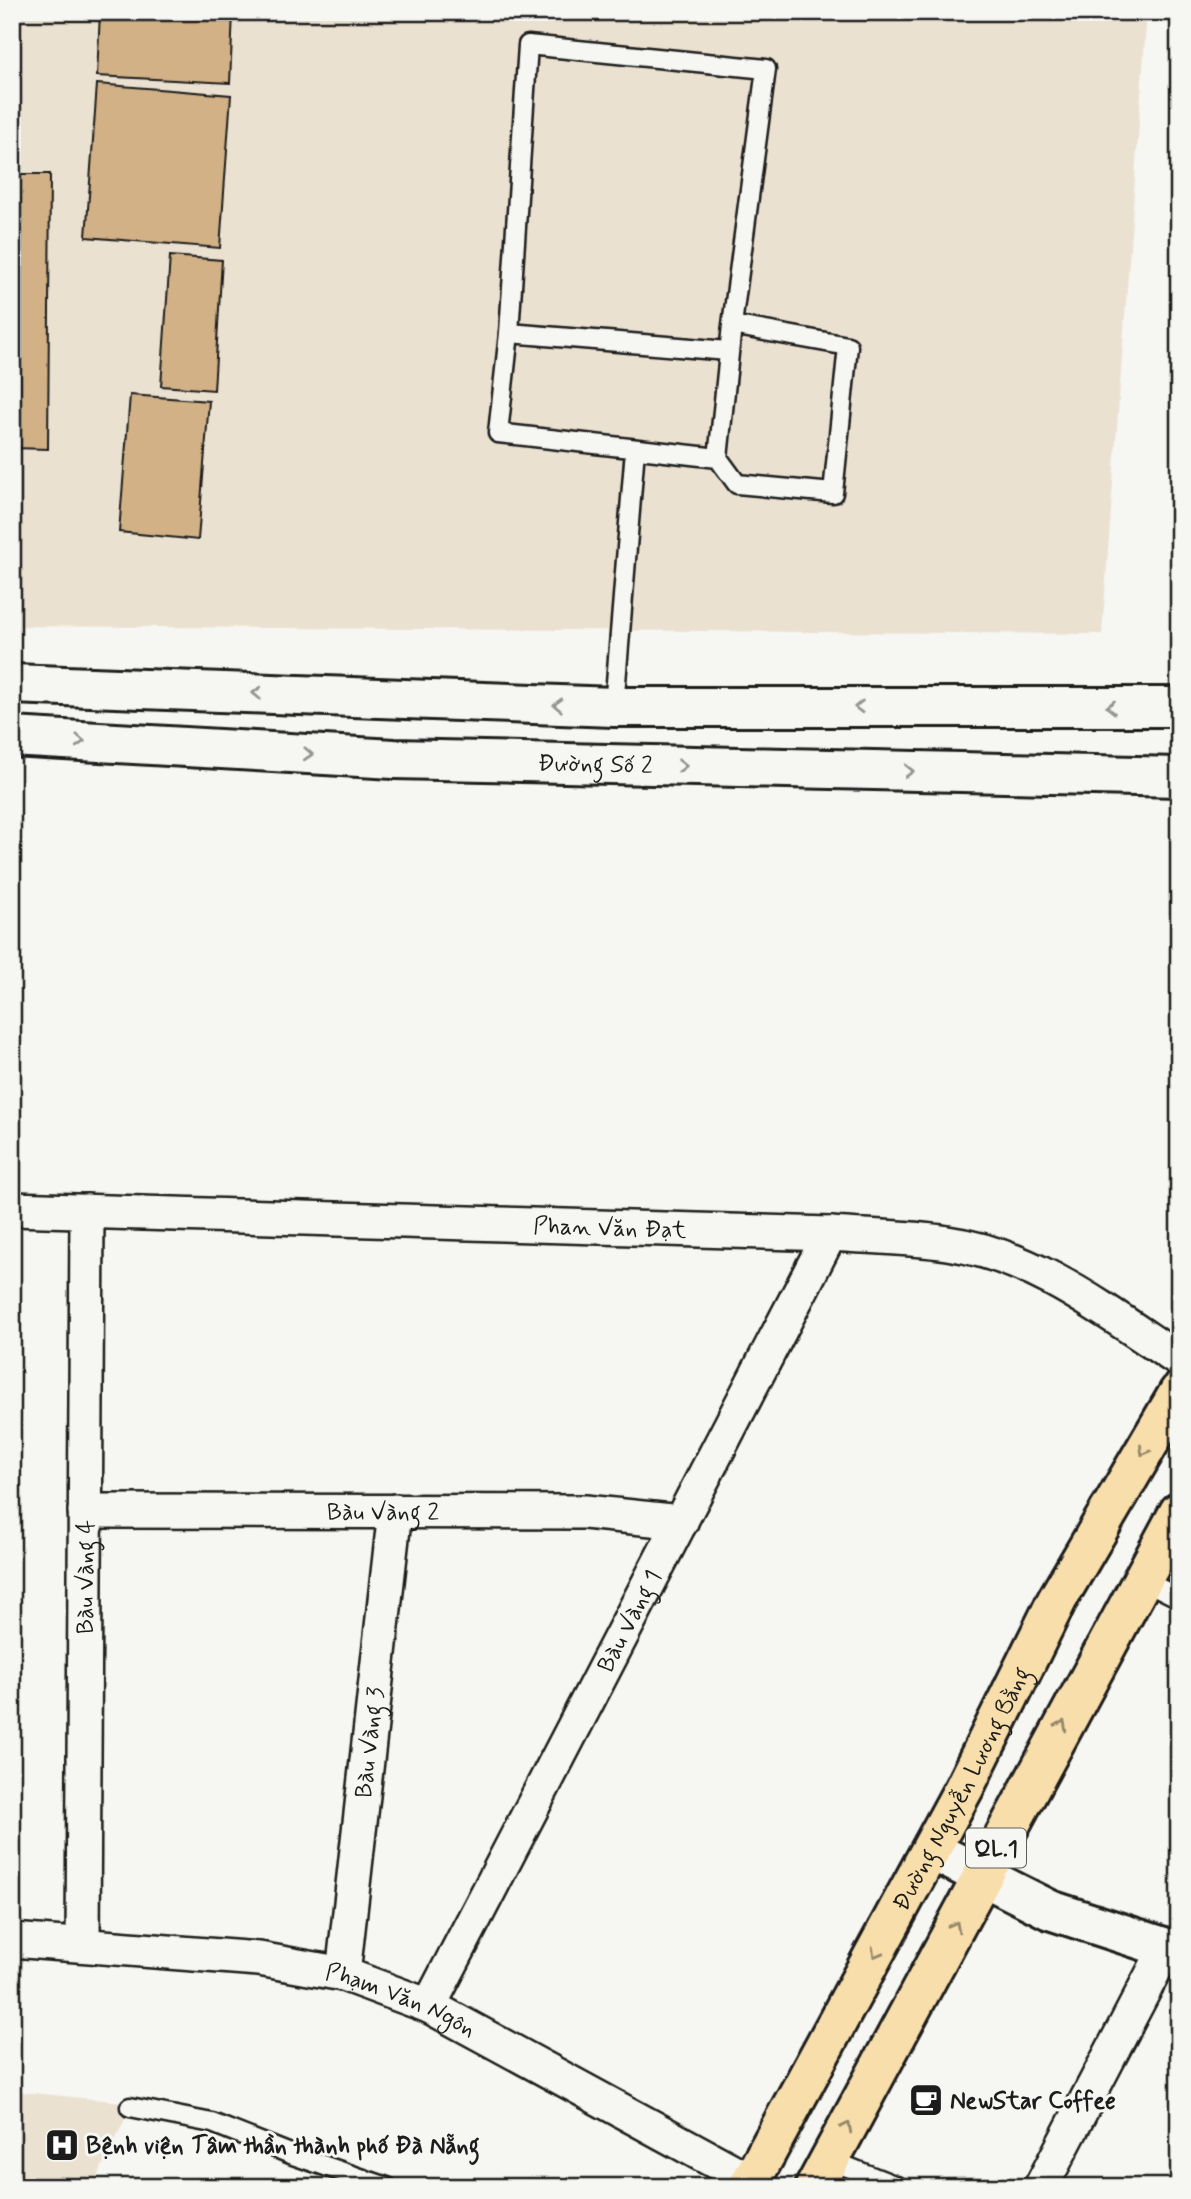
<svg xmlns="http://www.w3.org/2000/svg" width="1191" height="2199" viewBox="0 0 1191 2199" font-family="Mynerve,sans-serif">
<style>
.built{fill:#ebe1d1}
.building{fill:#d1b185;stroke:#1c1c1c;stroke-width:2}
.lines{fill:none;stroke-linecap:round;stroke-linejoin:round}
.lane-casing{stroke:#1c1c1c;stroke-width:23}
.street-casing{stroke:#1c1c1c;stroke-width:38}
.secondary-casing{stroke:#1c1c1c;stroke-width:44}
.highway-casing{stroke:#1c1c1c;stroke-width:44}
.lane{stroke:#f6f6f2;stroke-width:18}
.street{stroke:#f6f6f2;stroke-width:33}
.secondary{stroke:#f6f6f2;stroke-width:38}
.highway{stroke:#f8deab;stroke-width:38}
.oneway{stroke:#949492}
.oneway2{stroke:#95876b}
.labels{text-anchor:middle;stroke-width:6;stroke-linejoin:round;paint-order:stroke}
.shield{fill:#f6f6f2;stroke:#5d5d5c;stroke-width:2}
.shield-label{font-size:23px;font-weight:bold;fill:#1c1c1c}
.street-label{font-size:24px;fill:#1c1c1c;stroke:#f6f6f2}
.poi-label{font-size:24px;font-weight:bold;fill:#1c1c1c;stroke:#f6f6f2;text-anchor:start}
</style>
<rect width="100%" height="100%" fill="#f6f6f2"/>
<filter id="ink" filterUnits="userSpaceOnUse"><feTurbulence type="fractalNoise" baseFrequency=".0143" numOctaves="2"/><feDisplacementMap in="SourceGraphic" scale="14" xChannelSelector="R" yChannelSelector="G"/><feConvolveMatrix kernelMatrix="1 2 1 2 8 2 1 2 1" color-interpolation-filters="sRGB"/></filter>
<g filter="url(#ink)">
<g class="built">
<polygon points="12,12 1147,12 1102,634 12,626"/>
<polygon points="12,2091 133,2103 92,2187 12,2187"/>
</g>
<g class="building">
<polygon points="100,12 233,12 230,83 97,76"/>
<polygon points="97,84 231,95 220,248 86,237"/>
<polygon points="12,174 50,174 48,449 12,448"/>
<polygon points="170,256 222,260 214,390 161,386"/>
<polygon points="130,395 209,401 198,540 119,532"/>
</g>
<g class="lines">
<g class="lane-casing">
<g id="lane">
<polyline points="509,333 728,351"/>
<polyline points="718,458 498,433 509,333 528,45 766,69 732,325 718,458 737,484 833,493 848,346 732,325"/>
<polyline points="614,707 635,449"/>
<polyline points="1141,1579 1179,1598"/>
<polyline points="130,2107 212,2123 293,2155 387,2187"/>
<polyline points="830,2160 899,2187"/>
</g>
</g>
<g class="street-casing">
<g id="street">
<path id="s1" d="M12,1209L830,1234C869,1237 909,1237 947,1243C1034,1255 1108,1313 1179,1360"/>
<path id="s2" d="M85,1511L585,1512L681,1522"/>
<path id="s3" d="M12,1940L259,1959L343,1974L429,2006L751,2181"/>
<path id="s4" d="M83,1945L87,1211"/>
<path id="s5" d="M343,1974L395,1511"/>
<path id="s6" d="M429,2006L830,1234"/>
<polyline points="1041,2187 1166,1948"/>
</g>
</g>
<g class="secondary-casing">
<g id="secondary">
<polyline points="12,684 614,707 1179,707"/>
<path id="s7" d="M12,737L394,759L1179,777"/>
<polyline points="931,1850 1050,1910 1179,1952"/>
</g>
</g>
<g class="highway-casing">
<g id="highway">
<path id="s8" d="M748,2187L964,1788L1057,1600L1179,1392"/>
<polyline points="815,2187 1179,1512"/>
</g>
</g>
<use href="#lane" class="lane"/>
<use href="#street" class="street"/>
<use href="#secondary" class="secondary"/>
<use href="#highway" class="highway"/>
</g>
<defs><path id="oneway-chevron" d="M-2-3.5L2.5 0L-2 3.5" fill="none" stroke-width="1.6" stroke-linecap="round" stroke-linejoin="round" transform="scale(1.75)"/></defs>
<g class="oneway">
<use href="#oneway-chevron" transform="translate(257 693) rotate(-178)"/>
<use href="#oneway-chevron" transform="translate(558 705) rotate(-178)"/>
<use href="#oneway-chevron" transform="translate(859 707) rotate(180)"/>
<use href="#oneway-chevron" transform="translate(1111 707) rotate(180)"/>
<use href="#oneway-chevron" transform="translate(80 741) rotate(3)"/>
<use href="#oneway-chevron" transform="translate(308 754) rotate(3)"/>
<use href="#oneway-chevron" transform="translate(682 766) rotate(1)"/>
<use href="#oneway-chevron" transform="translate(909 771) rotate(1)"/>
</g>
<g class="oneway2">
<use href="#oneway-chevron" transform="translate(1144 1451) rotate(120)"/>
<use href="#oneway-chevron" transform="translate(1062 1725) rotate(-62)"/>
<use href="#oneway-chevron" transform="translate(955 1926) rotate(-62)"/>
<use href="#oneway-chevron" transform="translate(876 1953) rotate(119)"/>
<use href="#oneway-chevron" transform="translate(847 2127) rotate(-62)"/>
</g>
</g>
<defs>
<g id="cafe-square" transform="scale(1.75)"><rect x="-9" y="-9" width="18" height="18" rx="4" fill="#1c1c1c" stroke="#f6f6f2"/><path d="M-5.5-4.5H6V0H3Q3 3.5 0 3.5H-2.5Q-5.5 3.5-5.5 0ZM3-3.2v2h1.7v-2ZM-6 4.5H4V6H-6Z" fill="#fff"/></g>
<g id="hospital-square" transform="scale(1.75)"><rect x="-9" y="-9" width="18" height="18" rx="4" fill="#1c1c1c" stroke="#f6f6f2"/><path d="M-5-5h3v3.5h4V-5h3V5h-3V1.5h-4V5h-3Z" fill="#fff"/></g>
</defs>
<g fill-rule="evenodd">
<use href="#cafe-square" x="926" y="2100"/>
<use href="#hospital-square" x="62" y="2145"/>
</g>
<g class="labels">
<rect class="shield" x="966" y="1828.5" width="60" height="39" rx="5"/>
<g class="shield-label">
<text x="996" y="1856">QL.1</text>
</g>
<g class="street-label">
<text dy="8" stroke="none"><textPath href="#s7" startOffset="584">Đường Số 2</textPath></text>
<text dy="8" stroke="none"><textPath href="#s1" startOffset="598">Phan Văn Đạt</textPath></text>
<text dy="8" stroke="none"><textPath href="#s2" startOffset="298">Bàu Vàng 2</textPath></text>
<text dy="8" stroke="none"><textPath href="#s4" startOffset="368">Bàu Vàng 4</textPath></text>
<text dy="8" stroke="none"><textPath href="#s6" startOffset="434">Bàu Vàng 1</textPath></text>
<text dy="8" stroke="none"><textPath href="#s5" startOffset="233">Bàu Vàng 3</textPath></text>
<text dy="8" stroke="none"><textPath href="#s8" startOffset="452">Đường Nguyễn Lương Bằng</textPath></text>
<text dy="8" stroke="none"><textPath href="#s3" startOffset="396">Phạm Văn Ngôn</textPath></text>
</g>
<g class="poi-label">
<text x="950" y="2108">NewStar Coffee</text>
<text x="86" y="2153">Bệnh viện Tâm thần thành phố Đà Nẵng</text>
</g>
</g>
<rect width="1191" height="2199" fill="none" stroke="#f6f6f2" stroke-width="42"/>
<rect x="21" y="21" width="1149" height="2157" fill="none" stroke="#1c1c1c" stroke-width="2.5" filter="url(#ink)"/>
</svg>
